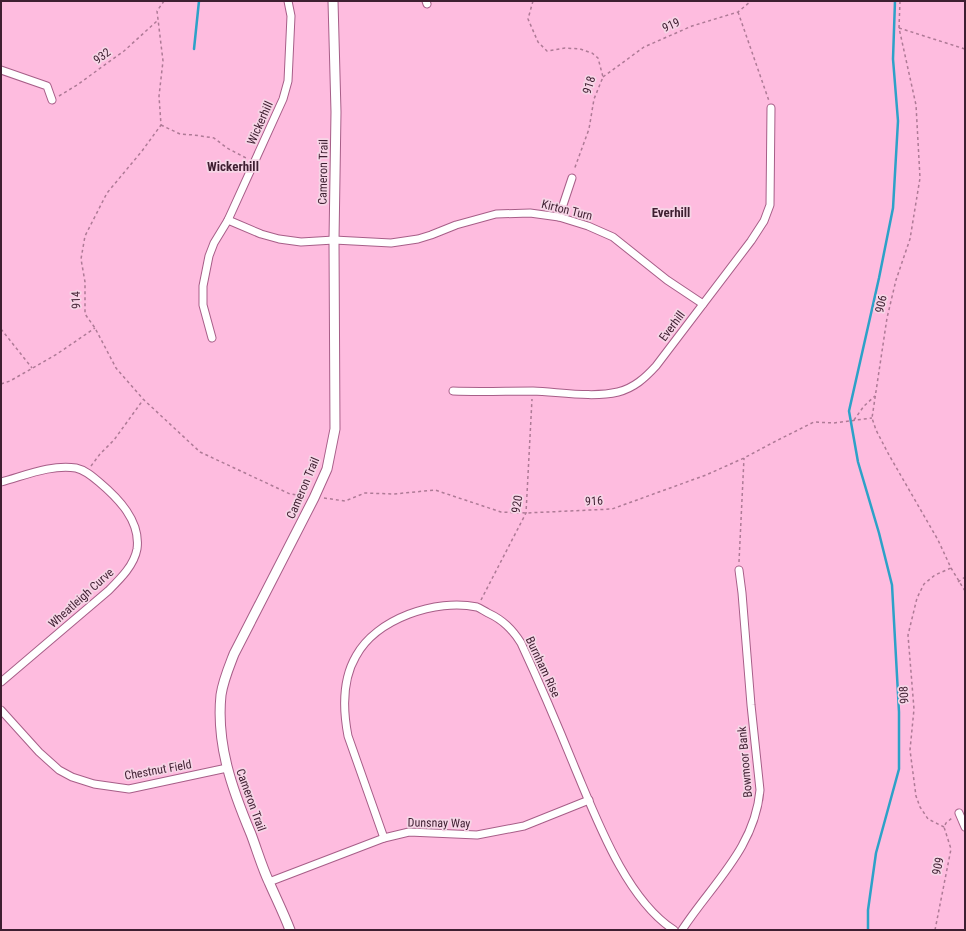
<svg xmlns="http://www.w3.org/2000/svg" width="966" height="931" viewBox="0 0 966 931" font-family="'Roboto Condensed',sans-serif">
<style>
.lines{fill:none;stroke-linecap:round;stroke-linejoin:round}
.stream{stroke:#2da1c8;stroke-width:2.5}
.minor-casing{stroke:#a75e88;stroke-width:9}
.tertiary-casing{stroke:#a75e88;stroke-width:11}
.path{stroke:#ae7a96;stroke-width:1.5;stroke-dasharray:3 3;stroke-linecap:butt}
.minor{stroke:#fff;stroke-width:7}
.tertiary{stroke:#fff;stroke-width:9}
.labels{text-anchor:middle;stroke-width:3.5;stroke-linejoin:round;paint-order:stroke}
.street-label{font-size:12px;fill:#3e1f31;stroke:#f6d5e6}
.neighbourhood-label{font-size:13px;font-weight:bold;fill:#3e1f31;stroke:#f6d5e6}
</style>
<rect width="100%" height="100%" fill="#febcdf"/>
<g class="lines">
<g class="stream">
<polyline points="194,49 199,1"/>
<polyline points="868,930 868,910 876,853 899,769 899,712 892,585 879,533 858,462 849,411 879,278 893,208 898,121 893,59 895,1"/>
</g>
<g class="minor-casing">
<g id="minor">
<polyline points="426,1 427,4"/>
<polyline points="1,70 47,86 52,100"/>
<polyline points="559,217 572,178"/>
<polyline points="228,220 261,234 279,239 301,242 334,240 391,243 418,239 431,235 456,225 496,214 530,213 559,217 588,226 613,237 667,280 703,304"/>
<polyline points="212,338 203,305 203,286 209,256 214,243 228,220 283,99 288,81 291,16 288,1"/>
<path d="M453,391C479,392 506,391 533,391C559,392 593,398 618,392C634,388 645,378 656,366L751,241L764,221L770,205L771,108"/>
<path d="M1,482C24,476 51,464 76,468C85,470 92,476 99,482C118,498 141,521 137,549C134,566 119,580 108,591L1,682"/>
<polyline points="1,710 39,752 59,770 72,777 94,784 129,789 227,768"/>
<polyline points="959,813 965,827"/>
<path d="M384,838L348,736C343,710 342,680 356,656C376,619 436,598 477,607C480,608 484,611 488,613C503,620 512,629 521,643C540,684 558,726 575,768C597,820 626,899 674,930"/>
<polyline points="269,882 384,838 409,832 477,835 524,826 589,800"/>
<path d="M682,930C712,884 755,848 760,790L751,705L742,593L739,570"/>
</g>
</g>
<g class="tertiary-casing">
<path id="tertiary" d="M290,930C284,914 276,898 269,882C262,867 257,850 251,834C232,789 216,744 221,695C223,681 229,667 234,654L314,498L327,469L335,429L334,240L336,112L333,1"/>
</g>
<g class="path">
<polyline points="164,1 157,11 163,61 159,96 161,125 142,151 107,193 85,236 81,259 85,282 85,314 95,328 116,368 143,399 200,452 290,494 305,496"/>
<polyline points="533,1 528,19 538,42 547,51 565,48 580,49 592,53 598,58 603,77 594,99 589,129 574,170"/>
<polyline points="900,1 899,28 916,105 920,178 910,239 896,280 887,318 872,418 876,430 889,455 938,540 951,568 965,591"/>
<polyline points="738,12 769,101"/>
<polyline points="899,28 965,49"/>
<polyline points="603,77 644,47 692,26 738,12 751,1"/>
<polyline points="59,96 77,85 124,51 157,21"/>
<polyline points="161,125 180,134 194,135 214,138 227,148 246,158"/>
<polyline points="1,329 32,368"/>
<polyline points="1,384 10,381 57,354 95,328"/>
<polyline points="854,420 864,406 875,396"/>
<polyline points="91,466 100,454 114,440 143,400"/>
<polyline points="324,498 345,501 365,493 394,494 435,490 501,512 526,513 612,509 706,475 744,458 776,441 814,422 834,423 872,418"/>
<polyline points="739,562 744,458"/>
<polyline points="958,582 965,577"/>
<polyline points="481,600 526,513 532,399"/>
<polyline points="944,827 928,819 920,807 916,796 910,750 914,709 908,635 917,598 924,584 935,575 951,568"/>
<polyline points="935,930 951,849 944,827 946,823 952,818"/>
</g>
<use href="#minor" class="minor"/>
<use href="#tertiary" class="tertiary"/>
</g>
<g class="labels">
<g class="street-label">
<text transform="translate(671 25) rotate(-24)" y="4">919</text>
<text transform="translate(102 56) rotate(-36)" y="4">932</text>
<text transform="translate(589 85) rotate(-73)" y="4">918</text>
<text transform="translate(260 123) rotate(-66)" y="4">Wickerhill</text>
<text transform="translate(323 172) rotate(-89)" y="4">Cameron Trail</text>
<text transform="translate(567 210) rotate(14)" y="4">Kirton Turn</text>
<text transform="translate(76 300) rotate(-92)" y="4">914</text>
<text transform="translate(881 304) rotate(-77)" y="4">906</text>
<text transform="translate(672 326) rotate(-53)" y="4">Everhill</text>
<text transform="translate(303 488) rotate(-67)" y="4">Cameron Trail</text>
<text transform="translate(594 501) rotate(-3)" y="4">916</text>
<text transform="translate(517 504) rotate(-81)" y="4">920</text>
<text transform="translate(81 598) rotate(-42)" y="4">Wheatleigh Curve</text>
<text transform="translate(543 667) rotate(65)" y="4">Burnham Rise</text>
<text transform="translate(904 695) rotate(-94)" y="4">908</text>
<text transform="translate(745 762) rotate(-95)" y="4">Bowmoor Bank</text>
<text transform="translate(158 770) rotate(-10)" y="4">Chestnut Field</text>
<text transform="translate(251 800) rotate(70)" y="4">Cameron Trail</text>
<text transform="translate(439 823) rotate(1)" y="4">Dunsnay Way</text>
<text transform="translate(938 866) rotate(-78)" y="4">909</text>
</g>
<g class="neighbourhood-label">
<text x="233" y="171">Wickerhill</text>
<text x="671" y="217">Everhill</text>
</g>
</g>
<rect width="966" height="931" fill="none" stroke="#3e1f31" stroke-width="4"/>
</svg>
